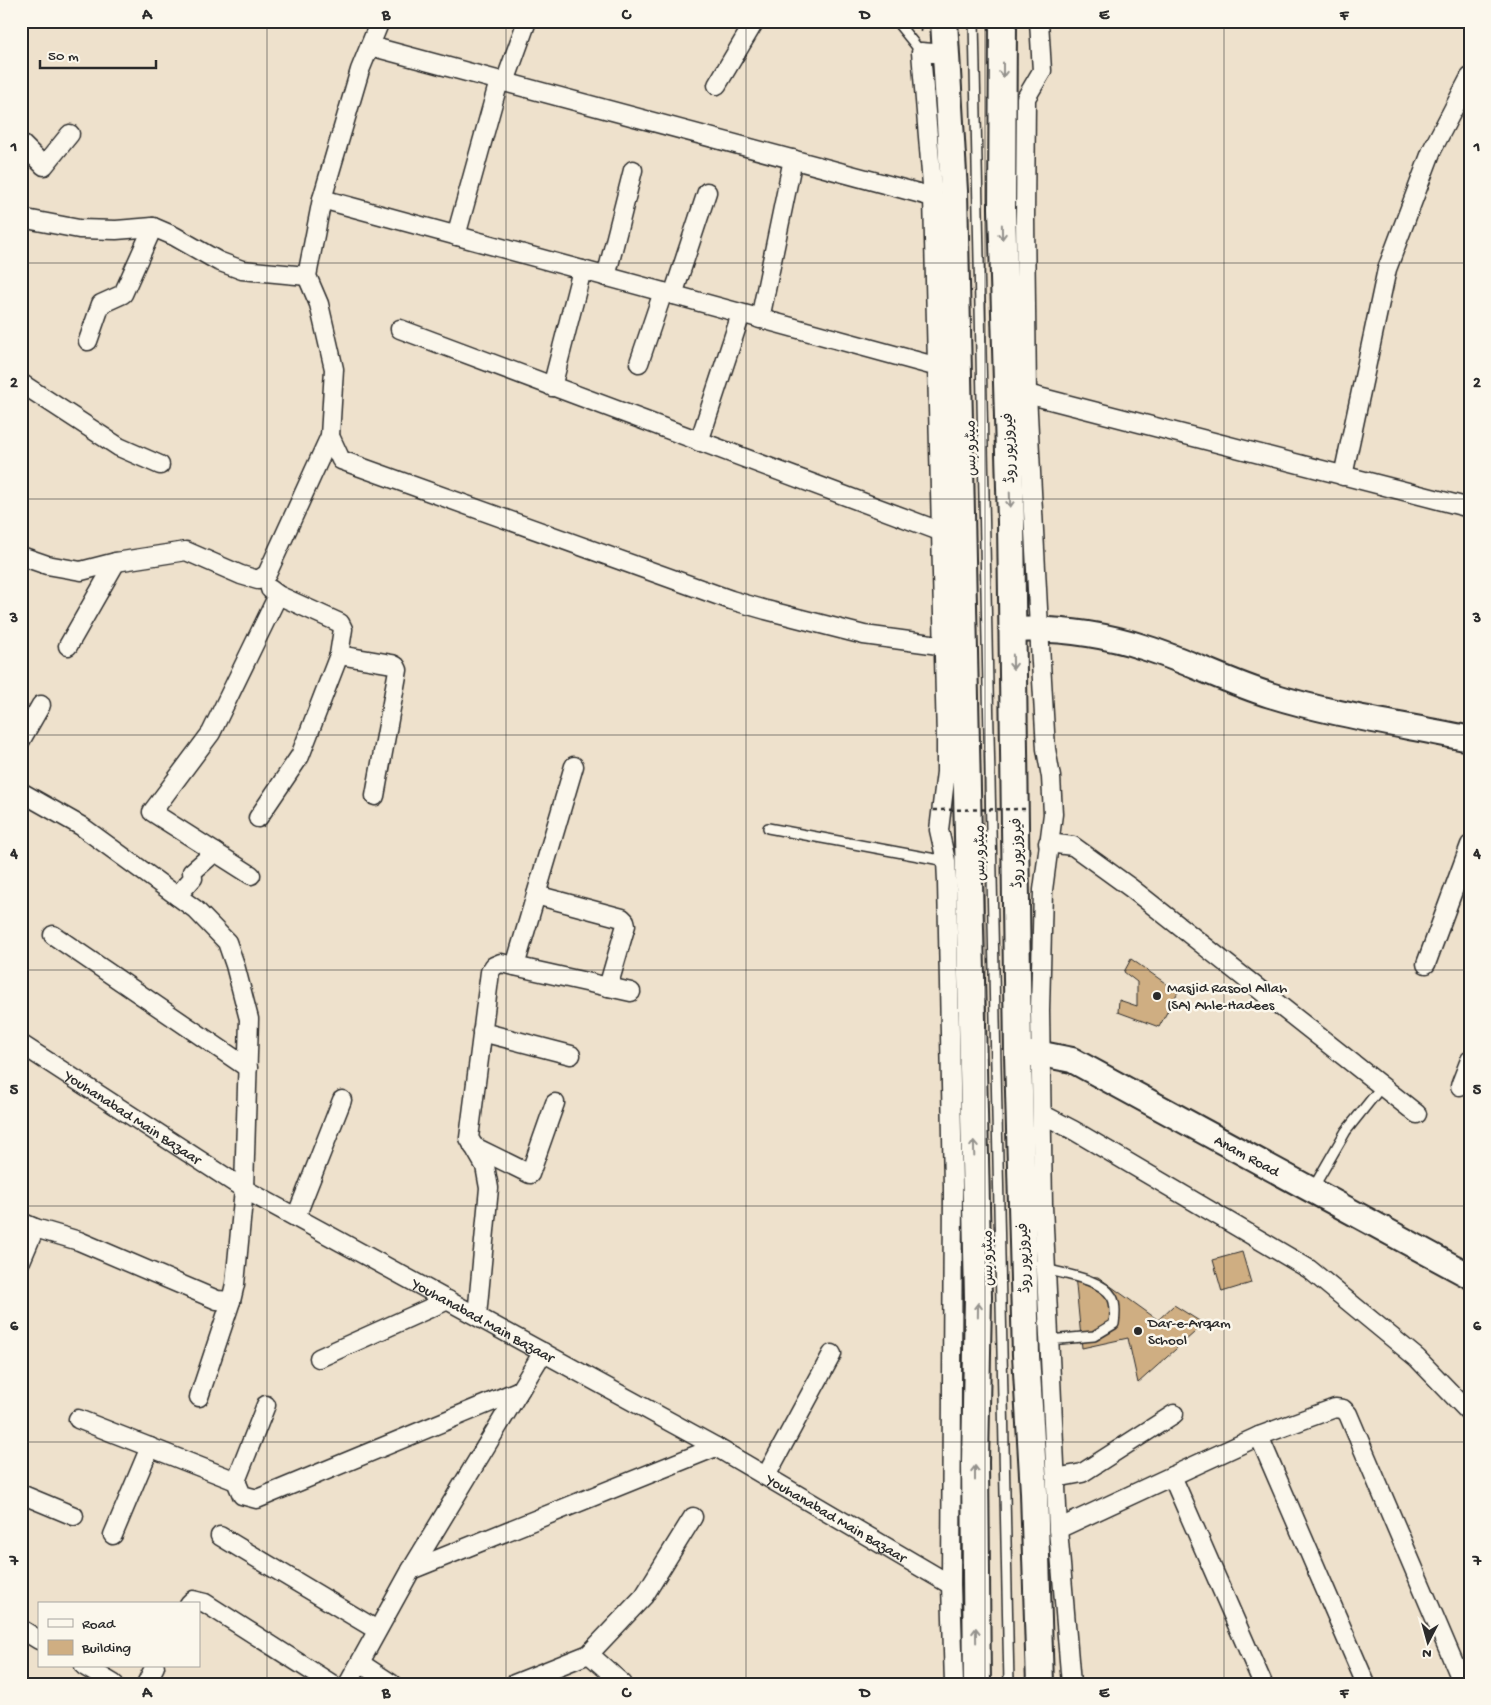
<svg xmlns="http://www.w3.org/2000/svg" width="1491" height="1705" viewBox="0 0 1491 1705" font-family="'Gochi Hand','Playpen Sans Arabic',sans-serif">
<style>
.building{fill:#cfae82;stroke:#2b2b2b}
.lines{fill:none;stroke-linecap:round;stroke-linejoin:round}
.lane-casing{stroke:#2b2b2b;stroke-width:12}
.street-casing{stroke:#2b2b2b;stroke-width:21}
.secondary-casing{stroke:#2b2b2b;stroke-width:28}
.primary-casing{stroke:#2b2b2b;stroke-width:30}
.path{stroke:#2b2b2b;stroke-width:2.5;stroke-dasharray:4 4;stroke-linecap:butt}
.lane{stroke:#fbf7ec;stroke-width:9}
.street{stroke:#fbf7ec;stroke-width:18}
.secondary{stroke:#fbf7ec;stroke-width:24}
.primary{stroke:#fbf7ec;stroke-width:26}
.path-bridge{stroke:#2b2b2b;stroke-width:2.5;stroke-dasharray:4 4;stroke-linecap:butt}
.oneway{stroke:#93918c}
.grid{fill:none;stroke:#2b2b2b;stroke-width:1;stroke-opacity:0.55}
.poi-dot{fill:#2b2b2b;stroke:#fbf7ec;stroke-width:2}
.labels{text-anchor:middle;stroke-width:5;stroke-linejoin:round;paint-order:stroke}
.street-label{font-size:15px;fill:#2b2b2b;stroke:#fbf7ec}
.poi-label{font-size:15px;fill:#2b2b2b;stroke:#fbf7ec;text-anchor:start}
.neatline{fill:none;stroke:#2b2b2b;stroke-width:2}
.grid-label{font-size:16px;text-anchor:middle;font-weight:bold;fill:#2b2b2b}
</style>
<rect width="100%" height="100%" fill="#eee1cc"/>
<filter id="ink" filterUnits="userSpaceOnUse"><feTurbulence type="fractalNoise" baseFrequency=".02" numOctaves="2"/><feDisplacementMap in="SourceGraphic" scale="10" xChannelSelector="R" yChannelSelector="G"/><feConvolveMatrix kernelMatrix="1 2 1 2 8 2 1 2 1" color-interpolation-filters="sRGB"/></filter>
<g filter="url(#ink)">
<g class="building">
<polygon points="1131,959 1178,992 1159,1027 1118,1012 1119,1000 1137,1006 1137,982 1124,972"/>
<polygon points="1242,1252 1251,1283 1222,1292 1213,1260"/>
<polygon points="1075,1275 1098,1277 1158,1320 1174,1305 1204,1324 1138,1383 1128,1338 1082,1348"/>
</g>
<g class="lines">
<g class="lane-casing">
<g id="lane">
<polyline points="896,21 921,52"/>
<polyline points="974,21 1009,1684"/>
<polyline points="768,828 946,861"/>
<polyline points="1312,1190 1346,1131 1382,1086"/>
<path d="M1045,1269C1064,1274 1102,1279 1112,1297C1116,1304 1115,1317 1114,1324L1094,1336L1049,1340"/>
</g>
</g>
<g class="street-casing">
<g id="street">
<polyline points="380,21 360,70 322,199 307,276 319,304 334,369 330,436 341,460 731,600 766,610 864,635 954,647"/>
<polyline points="1039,21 1042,71 1026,98 1025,219 1027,394 1039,628 1046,749 1051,777 1053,814 1043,890 1040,1010 1043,1206 1058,1529 1071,1684"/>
<polyline points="370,46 933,197"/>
<polyline points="945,54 921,52 933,197 946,740 946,772 939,830 946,861 947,881 953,1186 951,1585 954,1684"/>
<polyline points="505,82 527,21"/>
<polyline points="717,85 755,21"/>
<polyline points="21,143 44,166 70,134"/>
<polyline points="322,199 938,367 949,367"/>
<polyline points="21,218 79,229 116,230 153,227 174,236 218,261 242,270 307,276"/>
<polyline points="456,236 499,81"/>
<polyline points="606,277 633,170"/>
<polyline points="673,295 707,192"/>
<polyline points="760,319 793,159"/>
<polyline points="400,329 942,532"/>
<polyline points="88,341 101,304 123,294 153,227"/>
<polyline points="639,363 663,292"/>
<polyline points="21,383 119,447 160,465"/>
<polyline points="552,387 582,270"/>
<polyline points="1017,393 1027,394 1470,508"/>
<polyline points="699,442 741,314"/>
<polyline points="1343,476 1387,269 1432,150 1470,77"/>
<polyline points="21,556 47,565 81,571 116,562 186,551 241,575 258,580 267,574 330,436"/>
<polyline points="68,646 116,562"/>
<polyline points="339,655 392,664 396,666 398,670 375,796"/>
<polyline points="21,740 41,705"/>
<polyline points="21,792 81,826 195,909 227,942 235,965 249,1019 244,1189 235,1284 231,1301 217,1300 79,1241 35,1228 21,1222"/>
<polyline points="258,818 300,756 339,655 343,629 340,623 278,595 270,589"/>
<polyline points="1048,843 1073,846 1131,888 1417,1114"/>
<polyline points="251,875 152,812 211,733 278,595"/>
<polyline points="536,895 622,918 625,921 626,925 608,987"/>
<polyline points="177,896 193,878 192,872 215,852"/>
<polyline points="53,935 248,1068"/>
<polyline points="1426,964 1470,845"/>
<polyline points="515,966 574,766"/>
<polyline points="482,1032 571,1055"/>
<path id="s1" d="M21,1044L244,1189L716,1447L951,1585"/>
<polyline points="1460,1086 1470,1060"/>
<polyline points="1042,1114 1073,1130 1309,1269 1417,1358 1470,1413"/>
<polyline points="473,1146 530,1174 555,1103"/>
<polyline points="296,1217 342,1100"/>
<polyline points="21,1261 35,1228"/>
<polyline points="477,1316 489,1188 485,1166 469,1138 490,972 494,966 501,963 631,992"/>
<polyline points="319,1358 448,1300"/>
<polyline points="199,1397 231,1301"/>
<polyline points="78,1419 236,1481 242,1495 257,1499 520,1390"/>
<polyline points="1259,1436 1335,1408 1343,1409 1348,1414 1463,1684"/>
<polyline points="766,1476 832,1354"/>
<polyline points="1172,1476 1259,1436 1366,1684"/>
<polyline points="1056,1478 1082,1473 1174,1414"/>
<polyline points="236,1481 266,1405"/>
<polyline points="21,1494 74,1516"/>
<polyline points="1058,1529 1172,1476 1263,1684"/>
<polyline points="113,1535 150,1447"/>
<polyline points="220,1536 377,1630"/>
<polyline points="411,1570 716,1447"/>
<polyline points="189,1604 193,1600 205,1603 332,1684"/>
<polyline points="21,1629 39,1640"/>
<polyline points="589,1654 623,1684"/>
<polyline points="360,1663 392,1684"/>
<polyline points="84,1666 114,1684"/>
<polyline points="146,1684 155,1666"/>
<polyline points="348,1684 411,1570 543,1352"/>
<polyline points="514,1684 589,1654 644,1596 693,1517"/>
</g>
</g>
<g class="secondary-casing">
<g id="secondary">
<path d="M1012,630C1057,628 1103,634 1146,648C1188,661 1228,682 1270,695C1334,715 1404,725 1470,739"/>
<path id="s2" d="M1018,1054H1042L1072,1060L1470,1276"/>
</g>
</g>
<g class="primary-casing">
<g id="primary">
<polyline points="944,21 954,191 978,1297 975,1462 977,1684"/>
<polyline points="1003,21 1002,208 1011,522 1018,1054 1026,1355 1034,1492 1040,1684"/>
</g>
</g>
<polyline class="path" points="921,32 921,21"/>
<use href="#lane" class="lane"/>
<use href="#street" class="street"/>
<use href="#secondary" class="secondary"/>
<use href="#primary" class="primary"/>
<polyline class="path-bridge" points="933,810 1027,809"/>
</g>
<defs><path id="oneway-shaft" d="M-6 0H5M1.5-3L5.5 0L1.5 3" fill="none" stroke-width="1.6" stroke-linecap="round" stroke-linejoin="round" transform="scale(1.25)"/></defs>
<g class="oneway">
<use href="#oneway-shaft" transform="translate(1003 70) rotate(90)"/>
<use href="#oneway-shaft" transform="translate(1002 232) rotate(89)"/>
<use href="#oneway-shaft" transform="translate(1010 500) rotate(88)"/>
<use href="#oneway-shaft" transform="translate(1013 662) rotate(89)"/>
<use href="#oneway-shaft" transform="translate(974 1148) rotate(-92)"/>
<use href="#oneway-shaft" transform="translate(978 1310) rotate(-89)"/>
<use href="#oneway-shaft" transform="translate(975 1473) rotate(-90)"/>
<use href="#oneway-shaft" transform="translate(976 1635) rotate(-91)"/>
</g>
</g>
<path class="grid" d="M267,21V1684M506,21V1684M746,21V1684M985,21V1684M1224,21V1684M21,263H1470M21,499H1470M21,735H1470M21,970H1470M21,1206H1470M21,1442H1470"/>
<g class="poi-dot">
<circle cx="1157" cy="996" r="5"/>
<circle cx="1138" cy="1331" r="5"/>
</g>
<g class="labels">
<g class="street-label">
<text transform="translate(970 448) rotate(-91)" y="5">میٹرو بس</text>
<text transform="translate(1008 448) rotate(-92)" y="5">فیروزپور روڈ</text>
<text transform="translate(979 853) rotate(-91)" y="5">میٹرو بس</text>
<text transform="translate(1016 853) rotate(-91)" y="5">فیروزپور روڈ</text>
<text dy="5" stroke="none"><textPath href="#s1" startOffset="134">Youhanabad Main Bazaar</textPath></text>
<text dy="5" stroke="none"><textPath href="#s2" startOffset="254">Anam Road</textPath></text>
<text transform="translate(987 1258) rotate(-91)" y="5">میٹرو بس</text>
<text transform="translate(1023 1258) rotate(-92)" y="5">فیروزپور روڈ</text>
<text dy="5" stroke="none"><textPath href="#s1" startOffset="539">Youhanabad Main Bazaar</textPath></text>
<text dy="5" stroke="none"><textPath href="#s1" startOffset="944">Youhanabad Main Bazaar</textPath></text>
</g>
<g class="poi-label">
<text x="1167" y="992">Masjid Rasool Allah<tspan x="1167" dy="17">(SA) Ahle-Hadees</tspan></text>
<text x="1148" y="1327">Dar-e-Arqam<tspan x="1148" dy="17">School</tspan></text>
</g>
</g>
<rect width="1491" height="1705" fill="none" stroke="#fbf7ec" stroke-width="55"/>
<rect x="38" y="1602" width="162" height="65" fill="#fbf7ec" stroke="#a8a59f"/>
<rect x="48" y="1619" width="25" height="8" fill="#fbf7ec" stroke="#a8a59f"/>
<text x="82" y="1628" font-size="15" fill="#2b2b2b">Road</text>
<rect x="48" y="1640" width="25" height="15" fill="#cfae82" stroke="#a8a59f"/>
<text x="82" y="1652" font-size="15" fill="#2b2b2b">Building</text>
<g transform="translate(1428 1642) rotate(186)" stroke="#fbf7ec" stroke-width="4" paint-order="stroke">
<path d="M0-4L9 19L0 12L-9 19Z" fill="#2b2b2b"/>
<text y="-8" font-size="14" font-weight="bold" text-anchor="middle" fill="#2b2b2b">N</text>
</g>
<path d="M40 60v8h116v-8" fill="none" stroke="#2b2b2b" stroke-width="2.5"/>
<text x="48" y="60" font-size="15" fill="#2b2b2b" stroke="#fbf7ec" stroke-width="4" paint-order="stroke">50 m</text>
<rect x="28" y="28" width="1436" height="1650" class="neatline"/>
<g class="grid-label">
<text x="147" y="19">A</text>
<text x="386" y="19">B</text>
<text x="626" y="19">C</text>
<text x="865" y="19">D</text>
<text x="1104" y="19">E</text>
<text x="1344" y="19">F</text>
<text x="14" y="151">1</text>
<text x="1477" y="151">1</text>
<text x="14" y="387">2</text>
<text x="1477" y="387">2</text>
<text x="14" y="622">3</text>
<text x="1477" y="622">3</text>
<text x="14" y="858">4</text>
<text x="1477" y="858">4</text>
<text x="14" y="1094">5</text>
<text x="1477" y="1094">5</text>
<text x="14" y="1330">6</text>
<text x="1477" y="1330">6</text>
<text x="14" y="1565">7</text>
<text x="1477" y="1565">7</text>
<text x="147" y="1697">A</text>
<text x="386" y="1697">B</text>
<text x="626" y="1697">C</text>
<text x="865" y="1697">D</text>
<text x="1104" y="1697">E</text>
<text x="1344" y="1697">F</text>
</g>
</svg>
